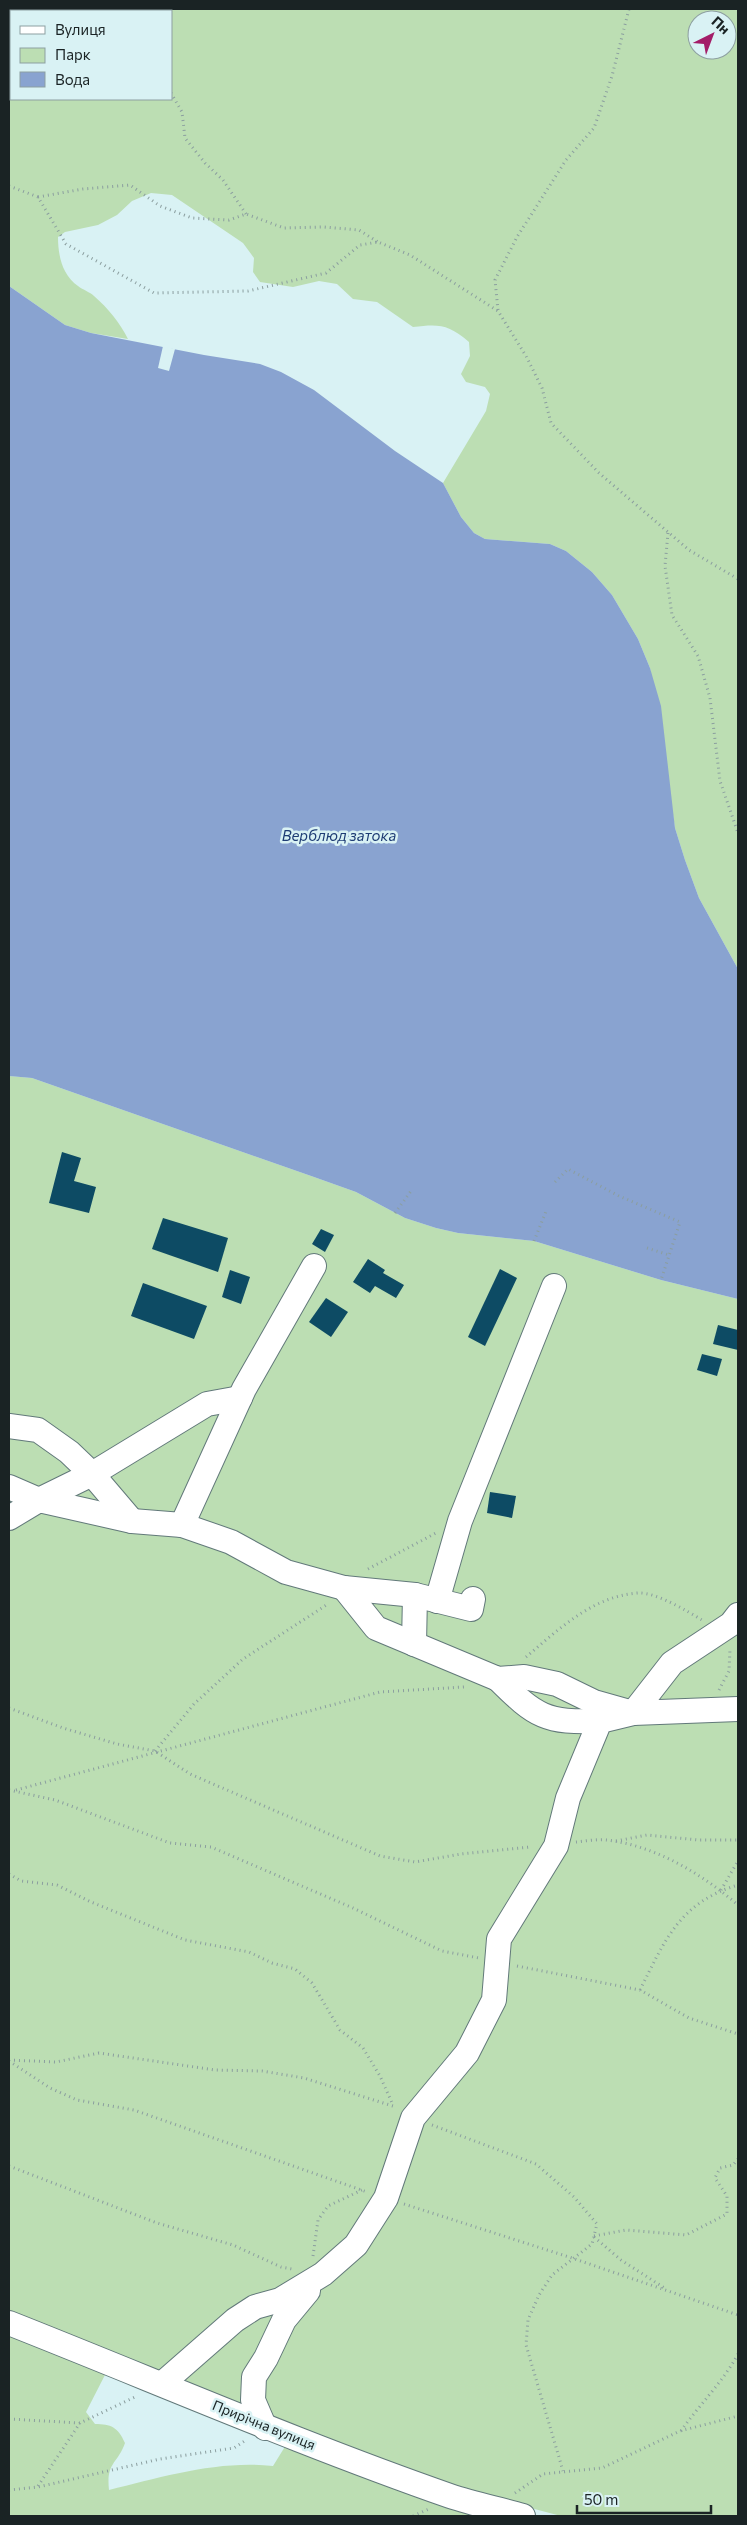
<svg xmlns="http://www.w3.org/2000/svg" width="747" height="2525" viewBox="0 0 747 2525" font-family="Commissioner,sans-serif">
<style>
.green{fill:#bcdeb3;fill-rule:evenodd}
.water{fill:#89a3d0}
.pier{fill:#d9f2f4}
.building{fill:#0d4b64}
.lines{fill:none;stroke-linecap:round;stroke-linejoin:round}
.minor-casing{stroke:#62797a;stroke-width:26}
.path{stroke:#8b9e9f;stroke-width:3;stroke-dasharray:1 4;stroke-linecap:butt}
.minor{stroke:#fff;stroke-width:24}
.labels{text-anchor:middle;stroke-width:5;stroke-linejoin:round;paint-order:stroke}
.street-label{font-size:14px;fill:#1a2324;stroke:#d9f2f4}
.water-label{font-size:15px;font-style:italic;fill:#1e3c74;stroke:#d9f2f4}
</style>
<rect width="100%" height="100%" fill="#d9f2f4"/>
<g class="green">
<path d="M9,9H738V969L699,898L685,860L675,828L650,668L638,639L612,595L592,572L566,551L550,544L485,539L474,533L461,517L443,483L486,411L490,394L485,387L466,382L461,374L470,356L469,342C448,324 439,324 413,327L377,302L353,299L337,284L319,281L293,287L260,282L253,272L254,258L243,243L172,195L151,193L132,201L117,215L98,225L65,232L58,237C58,255 62,275 78,286C83,290 90,292 94,296C108,308 120,323 128,339L91,333L65,325L9,286ZM11,11H171V99H11ZM697,20H727V50H697Z"/>
<polygon points="9,1076 32,1078 314,1177 356,1192 405,1218 436,1228 458,1233 534,1241 661,1280 738,1299 738,2516 561,2516 458,2489 9,2314"/>
<path d="M9,2334L106,2373L86,2412L95,2424C111,2424 118,2427 125,2443C117,2465 106,2462 109,2490C162,2477 218,2460 273,2466L286,2445L511,2516H9Z"/>
</g>
<polygon class="water" points="9,286 65,325 91,333 204,355 260,364 281,372 314,390 395,451 443,483 461,517 474,533 485,539 550,544 566,551 592,572 612,595 638,639 650,668 661,706 675,828 685,860 699,898 738,969 738,1299 661,1280 534,1241 458,1233 436,1228 405,1218 356,1192 314,1177 32,1078 9,1076"/>
<polygon class="pier" points="163,346 175,349 169,371 158,368"/>
<g class="building">
<polygon points="62,1152 81,1158 74,1181 96,1187 89,1213 49,1203"/>
<polygon points="163,1218 228,1238 218,1272 152,1249"/>
<polygon points="321,1229 334,1235 325,1252 312,1244"/>
<polygon points="368,1259 385,1270 383,1273 404,1285 396,1298 375,1286 370,1293 353,1282"/>
<polygon points="500,1269 517,1278 485,1346 468,1337"/>
<polygon points="230,1270 250,1277 241,1304 222,1297"/>
<polygon points="143,1283 207,1306 194,1339 131,1316"/>
<polygon points="326,1298 348,1312 331,1337 309,1322"/>
<polygon points="718,1325 738,1330 738,1350 713,1344"/>
<polygon points="702,1354 722,1359 717,1376 697,1370"/>
<polygon points="490,1492 516,1496 512,1518 487,1513"/>
</g>
<g class="lines">
<g class="minor-casing">
<g id="minor">
<polyline points="9,1426 38,1430 69,1452 92,1474 132,1521"/>
<polyline points="9,1487 39,1500 92,1474 207,1404 240,1398"/>
<polyline points="9,1518 39,1500 132,1521 182,1525 231,1542 286,1572 344,1588 415,1595 471,1609 473,1599"/>
<polyline points="182,1525 244,1389 314,1266"/>
<polyline points="344,1588 376,1628 498,1679 524,1677 557,1684 594,1702 633,1713 738,1709"/>
<polyline points="437,1601 460,1521 554,1286"/>
<polyline points="414,1644 415,1595"/>
<path d="M498,1679C536,1717 546,1723 600,1721"/>
<path d="M9,2323C156,2381 301,2444 450,2496C474,2504 499,2509 523,2516"/>
<polyline points="163,2383 235,2320 255,2307 280,2300 323,2274 356,2245 386,2198 413,2118 467,2053 494,2000 499,1939 556,1846 568,1798 600,1721 633,1713 672,1663 731,1624 738,1615"/>
<polyline points="265,2428 253,2400 254,2377 266,2358 284,2320 308,2291"/>
</g>
</g>
<g class="path">
<polyline points="155,11 155,9"/>
<polyline points="9,15 11,12"/>
<polyline points="171,93 182,112 185,138 205,163 223,180 246,214"/>
<polyline points="9,186 38,197 66,244 154,293 248,291 326,273 360,245 378,242 410,255 498,311 526,356 542,388 551,423 599,473 689,550 738,579"/>
<polyline points="38,197 83,189 130,185 160,206 192,218 229,220 246,214 284,228 324,227 359,230 378,242"/>
<polyline points="498,310 495,280 517,237 566,160 594,128 612,76 629,9"/>
<polyline points="668,533 665,566 672,615 698,656 710,698 720,781 738,833"/>
<polyline points="555,1182 568,1169 619,1196 680,1222 661,1280"/>
<polyline points="395,1213 411,1191"/>
<polyline points="534,1241 547,1209"/>
<polyline points="647,1248 669,1255"/>
<polyline points="368,1569 436,1533"/>
<path d="M526,1657C559,1629 593,1596 638,1593C656,1592 687,1611 702,1620"/>
<polyline points="719,1690 729,1671 730,1649"/>
<polyline points="9,1708 63,1728 117,1744 155,1751 190,1774 380,1856 415,1862 461,1854 530,1847"/>
<polyline points="155,1751 194,1704 243,1659 328,1604"/>
<polyline points="9,1790 55,1800 170,1843 211,1847 353,1908 442,1951 479,1958"/>
<polyline points="16,1790 380,1692 464,1687"/>
<polyline points="616,1841 647,1835 698,1840 738,1840"/>
<path d="M576,1842C586,1841 597,1839 607,1840C656,1846 702,1874 738,1905"/>
<polyline points="9,1874 21,1881 57,1885 91,1902 185,1940 249,1952 272,1963 295,1969 312,1983 340,2030 363,2048 380,2076 393,2105"/>
<polyline points="721,1890 738,1861"/>
<polyline points="517,1966 640,1990 689,2018 738,2034"/>
<path d="M640,1990C665,1940 680,1902 738,1885"/>
<polyline points="9,2060 56,2062 99,2053 215,2070 262,2071 304,2078 396,2107"/>
<polyline points="9,2061 50,2088 77,2100 134,2110 367,2192"/>
<polyline points="432,2125 536,2164 574,2197 597,2224 592,2244 552,2275 539,2295 528,2320 526,2345 563,2471"/>
<polyline points="9,2166 157,2223 233,2245 281,2267 292,2269"/>
<polyline points="404,2204 572,2258 738,2315"/>
<polyline points="594,2236 626,2230 686,2235 727,2214 727,2196 715,2178 720,2168 733,2165 738,2159"/>
<polyline points="594,2237 621,2260 666,2289"/>
<polyline points="313,2256 318,2220 328,2206 362,2190"/>
<polyline points="9,2419 80,2423 137,2396"/>
<path d="M681,2431C699,2405 723,2382 738,2354"/>
<polyline points="38,2486 80,2423"/>
<polyline points="9,2490 38,2487 160,2459 234,2448 246,2440"/>
<polyline points="515,2493 543,2474 602,2468 680,2431 738,2416"/>
<polyline points="413,2516 429,2509"/>
</g>
<use href="#minor" class="minor"/>
</g>
<g class="labels">
<g class="street-label">
<text transform="translate(264 2425) rotate(22)" y="5">Прирічна вулиця</text>
</g>
<g class="water-label">
<text x="339" y="841">Верблюд затока</text>
</g>
</g>
<rect width="747" height="2525" fill="none" stroke="#1a2324" stroke-width="20"/>
<rect x="10" y="10" width="162" height="90" fill="#d9f2f4" stroke="#8d9fa1"/>
<rect x="20" y="26" width="25" height="8" fill="#ffffff" stroke="#8d9fa1"/>
<text x="55" y="35" font-size="15" fill="#1a2324">Вулиця</text>
<rect x="20" y="48" width="25" height="15" fill="#bcdeb3" stroke="#8d9fa1"/>
<text x="55" y="60" font-size="15" fill="#1a2324">Парк</text>
<rect x="20" y="72" width="25" height="15" fill="#89a3d0" stroke="#8d9fa1"/>
<text x="55" y="85" font-size="15" fill="#1a2324">Вода</text>
<g transform="translate(712 35) rotate(42)"><circle r="24" fill="#d9f2f4" stroke="#8d9fa1"/>
<path d="M0-4L9 19L0 12L-9 19Z" fill="#a31d68"/>
<text y="-8" font-size="14" font-weight="bold" text-anchor="middle" fill="#1a2324">Пн</text>
</g>
<path d="M577 2505v8h134v-8" fill="none" stroke="#1a2324" stroke-width="2.5"/>
<text x="584" y="2505" font-size="15" fill="#1a2324" stroke="#d9f2f4" stroke-width="4" paint-order="stroke">50 m</text>
</svg>
